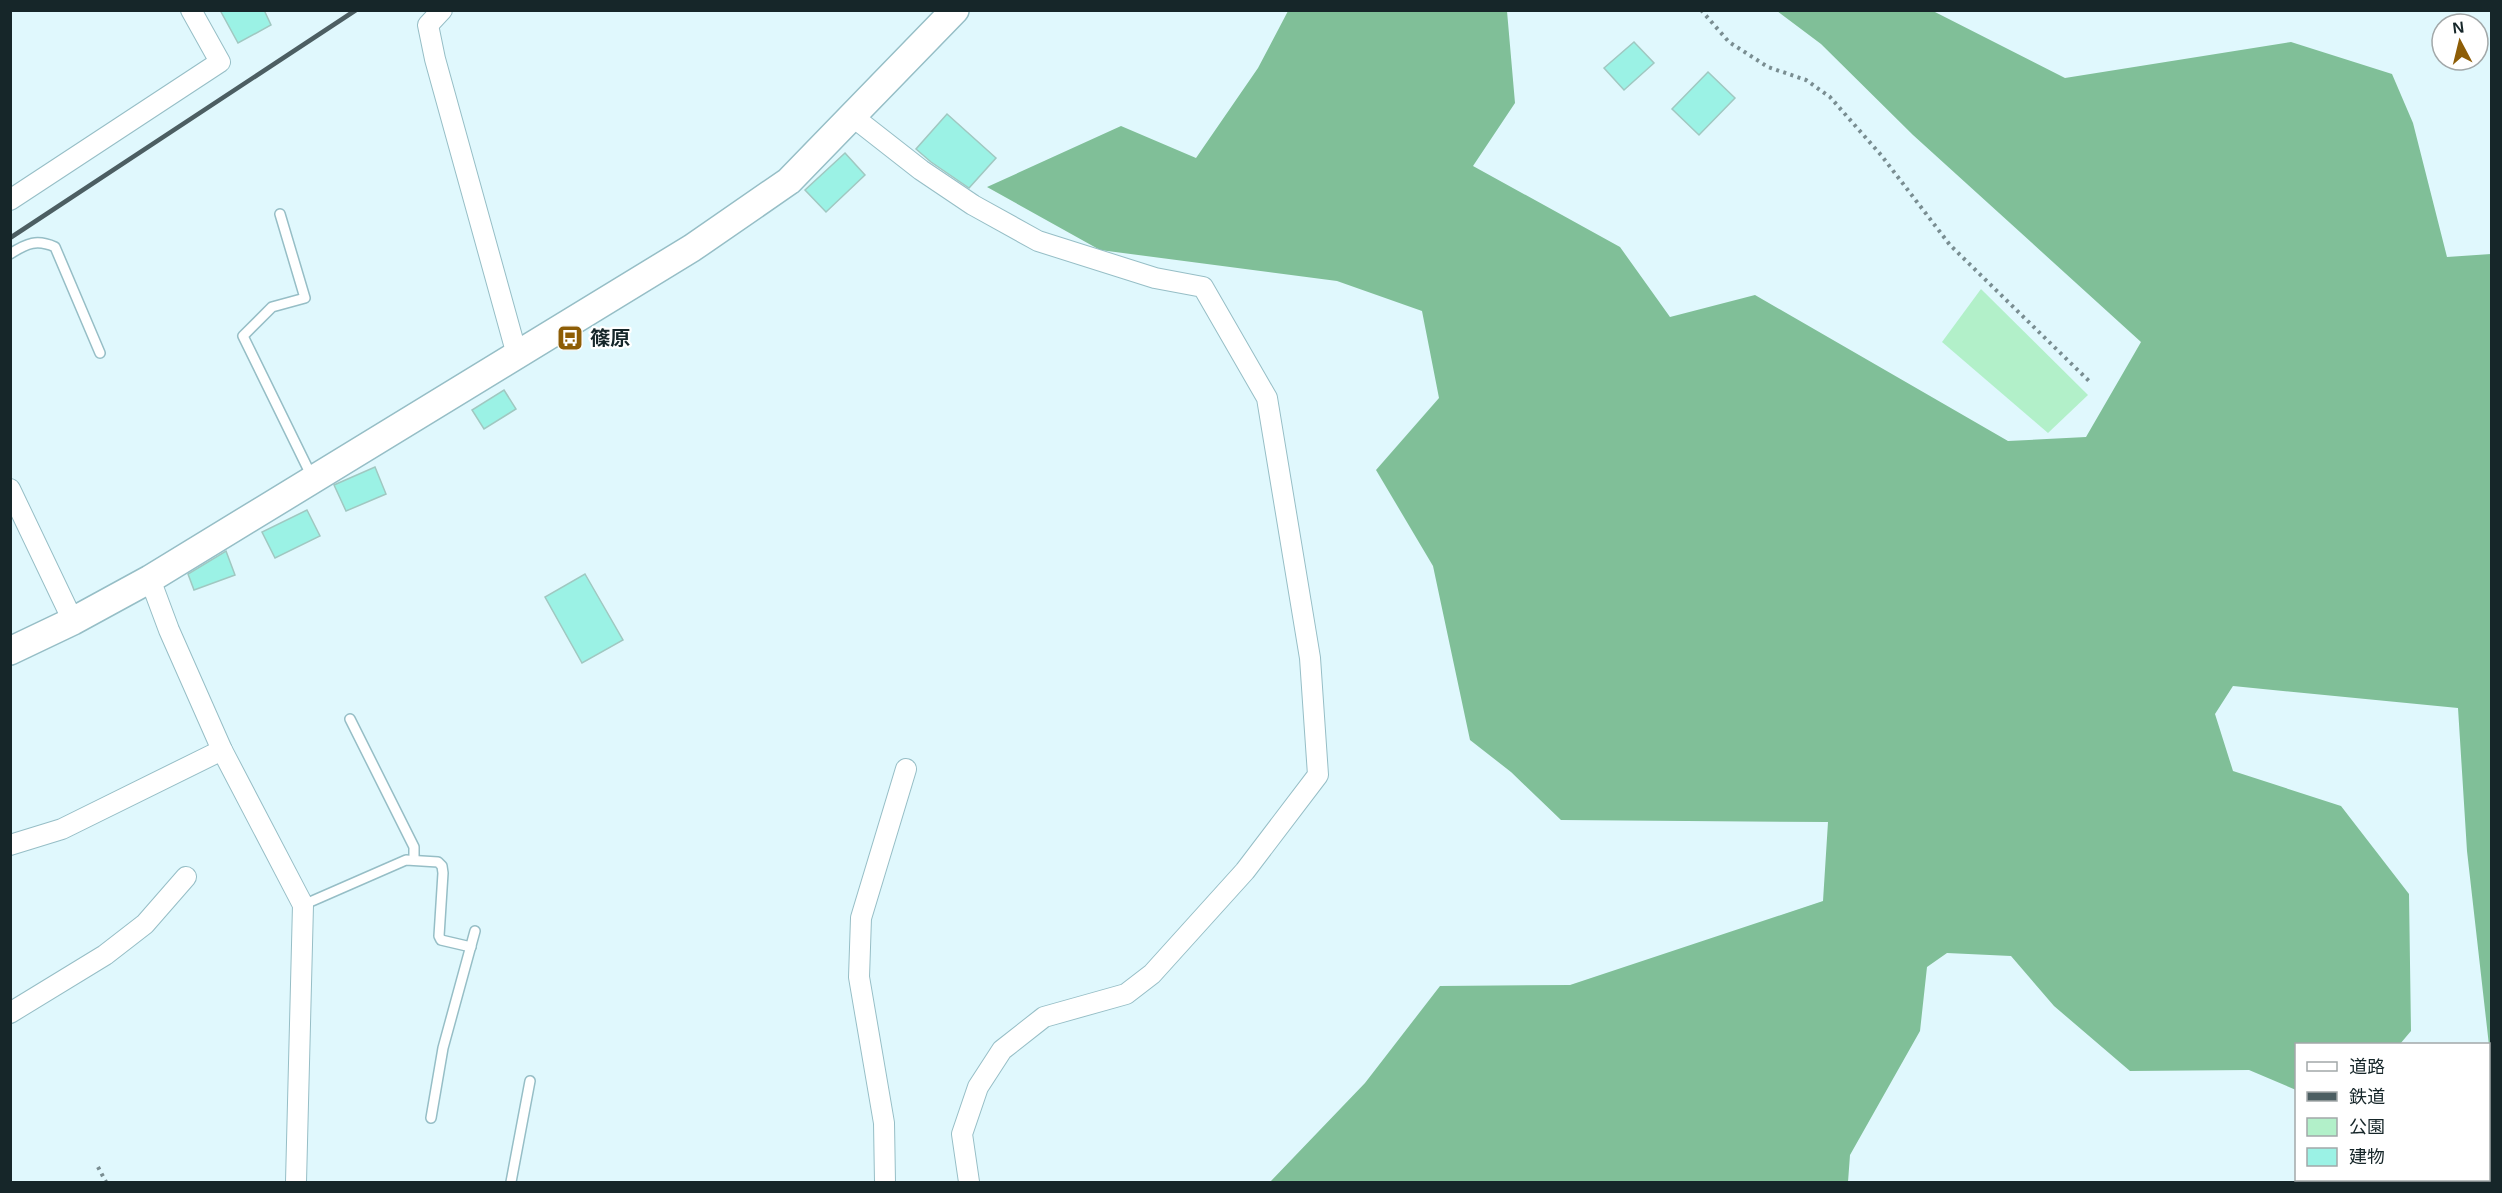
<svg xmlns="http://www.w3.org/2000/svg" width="2502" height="1193" viewBox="0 0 2502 1193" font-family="Helvetica,'Noto Sans JP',sans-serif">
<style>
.green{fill:#b2f0c9}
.forest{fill:#80bf98}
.building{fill:#9bf2e5;stroke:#a0c8c1;stroke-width:1.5}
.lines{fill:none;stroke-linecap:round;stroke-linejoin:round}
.lane-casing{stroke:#96bec6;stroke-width:12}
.street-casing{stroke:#96bec6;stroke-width:22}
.secondary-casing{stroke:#96bec6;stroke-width:30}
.path{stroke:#798d91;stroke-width:4;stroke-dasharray:3 4.5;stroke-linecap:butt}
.lane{stroke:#fff;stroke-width:9}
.street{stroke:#fff;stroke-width:20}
.secondary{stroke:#fff;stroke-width:27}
.rail{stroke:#4c5e62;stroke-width:4.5}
.labels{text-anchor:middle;stroke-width:4.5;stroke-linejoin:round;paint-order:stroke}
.poi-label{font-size:20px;font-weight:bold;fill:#162629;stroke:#fff;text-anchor:start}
</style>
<rect width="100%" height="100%" fill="#e0f8fd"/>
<polygon class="green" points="1981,289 2088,395 2048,433 1942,342"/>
<polygon class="forest" points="1288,11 1507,11 1515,103 1473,166 1620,247 1670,317 1755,295 2008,441 2086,437 2141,342 1913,135 1821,44 1777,11 1933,11 2065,78 2291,42 2392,74 2413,123 2447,257 2491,254 2491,1063 2467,851 2458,708 2233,686 2215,714 2233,771 2341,806 2409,894 2411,1031 2400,1044 2296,1044 2296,1090 2249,1070 2130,1071 2054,1006 2011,956 1947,953 1927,967 1920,1031 1850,1155 1848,1182 1270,1182 1365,1083 1440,986 1570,985 1823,901 1828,822 1561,820 1511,772 1470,740 1433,566 1376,470 1439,398 1422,311 1337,281 1100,250 987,187 1121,126 1196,158 1258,68"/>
<g class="building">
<polygon points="220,10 264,10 271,25 238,43"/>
<polygon points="1634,42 1654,63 1624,90 1604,68"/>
<polygon points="1708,72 1735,98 1699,135 1672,109"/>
<polygon points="947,114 996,158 969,188 931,162 916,149"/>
<polygon points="845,153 865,175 826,212 805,190"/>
<polygon points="504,390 516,409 484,429 472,410"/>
<polygon points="375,467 386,494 346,511 334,485"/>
<polygon points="307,510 320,536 275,558 262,532"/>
<polygon points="226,551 235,575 194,590 188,574"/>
<polygon points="585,574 623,640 582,663 545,597"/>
</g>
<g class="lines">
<g class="lane-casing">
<g id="lane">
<polyline points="280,214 305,298 272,307 243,336 312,477"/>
<path d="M10,254C27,243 37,239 55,247L100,353"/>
<polyline points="350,719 414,847 414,859"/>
<polyline points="303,905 406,860 438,862 442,866 443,873 439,936 441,940 471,947"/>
<polyline points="431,1118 443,1048 475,931"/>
<polyline points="511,1182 530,1081"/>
</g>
</g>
<g class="street-casing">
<g id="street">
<polyline points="442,10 428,25 435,59 517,355"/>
<polyline points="852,116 921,170 973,205 1038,241 1155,278 1203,287 1267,398 1310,658 1318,775 1245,871 1152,974 1126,994 1044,1017 1002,1050 978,1087 962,1134 969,1182"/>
<polyline points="10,200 220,62 191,10"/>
<polyline points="10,489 73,621"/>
<polyline points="150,579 169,630 222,750 303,905 296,1182"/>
<polyline points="10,845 62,829 222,750"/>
<polyline points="10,1013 105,955 145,924 186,877"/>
<polyline points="885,1182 884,1123 859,977 861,918 906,769"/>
</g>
</g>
<g class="secondary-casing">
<polyline id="secondary" points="10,651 73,621 150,579 692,248 789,181 955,10"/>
</g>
<g class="path">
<polyline points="1701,10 1729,42 1768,67 1806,80 1830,97 1881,155 1950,245 2090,382"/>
<polyline points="98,1167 106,1182"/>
</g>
<use href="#lane" class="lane"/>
<use href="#street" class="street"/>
<use href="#secondary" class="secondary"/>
<polyline class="rail" points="10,238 356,10"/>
</g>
<defs>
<g id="bus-square" transform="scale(1.35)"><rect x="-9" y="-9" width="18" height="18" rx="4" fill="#8d5d06" stroke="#fff"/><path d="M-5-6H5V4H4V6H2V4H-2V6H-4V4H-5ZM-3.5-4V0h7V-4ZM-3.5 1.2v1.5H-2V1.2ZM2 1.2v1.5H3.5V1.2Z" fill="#fff"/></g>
</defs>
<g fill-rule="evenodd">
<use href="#bus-square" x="570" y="338"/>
</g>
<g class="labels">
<g class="poi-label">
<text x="590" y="345">篠原</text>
</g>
</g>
<rect width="2502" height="1193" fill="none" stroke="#162629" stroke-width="24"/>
<rect x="2295" y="1043" width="195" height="138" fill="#ffffff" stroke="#a2a8a9" stroke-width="1.5"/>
<rect x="2307" y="1062" width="30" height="9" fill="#ffffff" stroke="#a2a8a9" stroke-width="1.5"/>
<text x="2349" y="1073" font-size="18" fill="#162629">道路</text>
<rect x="2307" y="1092" width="30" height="9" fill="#4c5e62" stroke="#a2a8a9" stroke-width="1.5"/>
<text x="2349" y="1103" font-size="18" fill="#162629">鉄道</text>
<rect x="2307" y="1118" width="30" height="18" fill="#b2f0c9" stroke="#a2a8a9" stroke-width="1.5"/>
<text x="2349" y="1133" font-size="18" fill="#162629">公園</text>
<rect x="2307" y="1148" width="30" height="18" fill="#9bf2e5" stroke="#a2a8a9" stroke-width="1.5"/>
<text x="2349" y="1163" font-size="18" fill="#162629">建物</text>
<g transform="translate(2460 42) rotate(353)"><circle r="28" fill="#ffffff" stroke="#a2a8a9" stroke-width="1.5"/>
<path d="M0-4.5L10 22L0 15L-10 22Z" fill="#8d5d06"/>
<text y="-9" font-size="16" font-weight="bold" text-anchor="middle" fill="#162629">N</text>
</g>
</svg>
